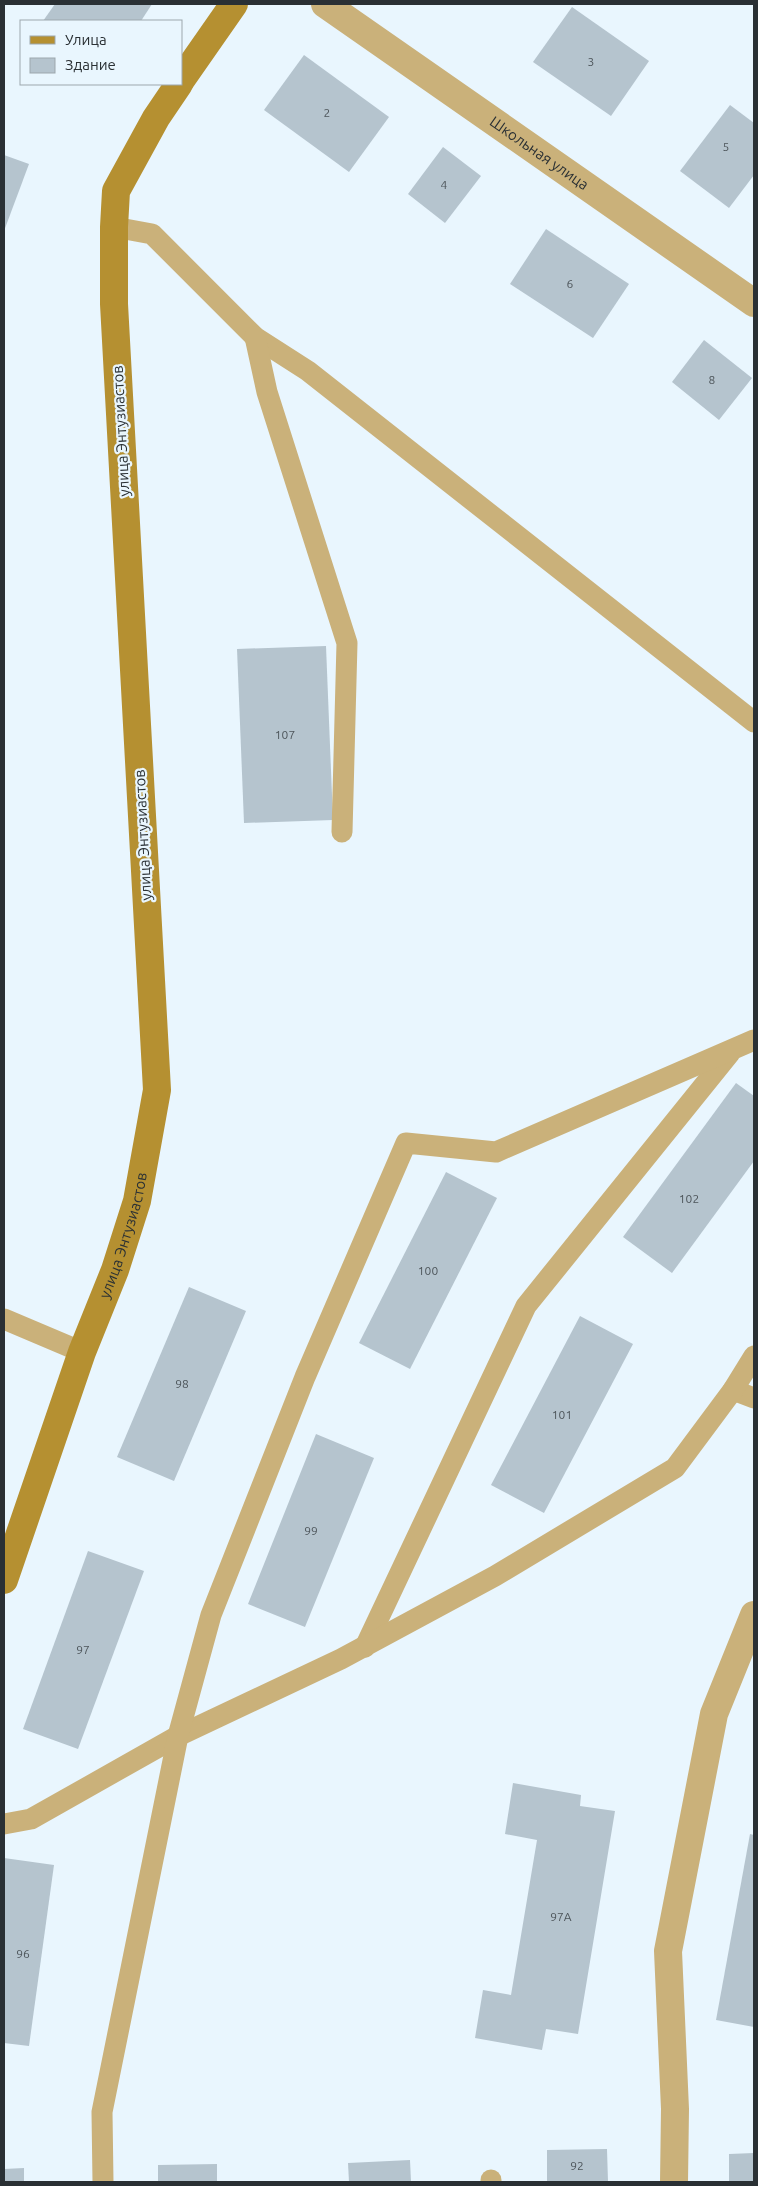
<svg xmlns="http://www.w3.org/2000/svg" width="758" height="2186" viewBox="0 0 758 2186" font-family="Ubuntu,sans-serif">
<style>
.building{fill:#b5c4ce}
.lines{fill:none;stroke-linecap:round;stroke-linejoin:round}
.lane{stroke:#cab17a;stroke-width:21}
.street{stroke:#cab17a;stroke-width:28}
.secondary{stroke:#b59031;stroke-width:28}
.labels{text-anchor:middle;stroke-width:4.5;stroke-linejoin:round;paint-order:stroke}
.number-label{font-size:12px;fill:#4d555a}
.street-label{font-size:15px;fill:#2a3034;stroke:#e9f6fe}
</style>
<rect width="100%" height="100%" fill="#e9f6fe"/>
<g class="building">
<polygon points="55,4 152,4 141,21 43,21"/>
<polygon points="572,7 649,61 611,116 533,62"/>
<polygon points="304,55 389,117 349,172 264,110"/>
<polygon points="730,105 754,123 754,175 729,208 680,171"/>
<polygon points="443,147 481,176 445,223 408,194"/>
<polygon points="4,155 29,164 4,231"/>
<polygon points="546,229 629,284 593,338 510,284"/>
<polygon points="704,340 752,378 719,420 672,382"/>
<polygon points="326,646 333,820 244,823 237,649"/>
<polygon points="736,1083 754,1096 754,1161 672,1273 623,1237"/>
<polygon points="446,1172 497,1198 410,1369 359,1343"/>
<polygon points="189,1287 246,1311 174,1481 117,1457"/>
<polygon points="580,1316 633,1344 544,1513 491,1485"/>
<polygon points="316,1434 374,1458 305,1627 248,1604"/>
<polygon points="88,1551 144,1571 78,1749 23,1729"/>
<polygon points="513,1783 581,1795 580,1806 615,1811 578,2034 546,2029 542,2050 475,2038 483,1990 511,1995 537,1840 505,1834"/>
<polygon points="750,1834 754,1835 754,2027 716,2020"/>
<polygon points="4,1858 54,1865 29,2046 4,2043"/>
<polygon points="607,2149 608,2182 547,2182 547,2150"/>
<polygon points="754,2153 754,2182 729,2182 729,2154"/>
<polygon points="410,2160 411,2182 349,2182 348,2163"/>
<polygon points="217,2164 217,2182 158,2182 158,2165"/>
<polygon points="24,2168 24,2182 4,2182 4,2169"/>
</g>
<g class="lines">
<g class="lane">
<polyline points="114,227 152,234 255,337 308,371 754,722"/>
<polyline points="255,337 267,392 347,643 342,832"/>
<polyline points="4,1319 82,1352"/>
<polyline points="733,1390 754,1398"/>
<polyline points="365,1647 526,1306 730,1053"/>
<polyline points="4,1824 31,1819 178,1736 341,1659 495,1576 675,1468 733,1390 754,1356"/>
<polyline points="103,2182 102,2112 178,1736 211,1615 305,1377 406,1143 496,1152 754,1040"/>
<polyline points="491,2182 491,2180"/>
</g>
<g class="street">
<path id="s1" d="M325,4L754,303"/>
<polyline points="674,2182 675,2109 668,1951 714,1714 754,1615"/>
</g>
<g class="secondary">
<polyline points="181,80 234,4"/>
<path id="s2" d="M4,1580L82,1352L115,1270L137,1201L157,1090L114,304V227L116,191L156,118L179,84"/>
</g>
</g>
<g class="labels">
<g class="number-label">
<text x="591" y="66">3</text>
<text x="327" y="117">2</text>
<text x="726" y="151">5</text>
<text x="444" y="189">4</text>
<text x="570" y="288">6</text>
<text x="712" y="384">8</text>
<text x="285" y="739">107</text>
<text x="689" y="1203">102</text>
<text x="428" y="1275">100</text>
<text x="182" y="1388">98</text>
<text x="562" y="1419">101</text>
<text x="311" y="1535">99</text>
<text x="83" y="1654">97</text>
<text x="561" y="1921">97А</text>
<text x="23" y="1958">96</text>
<text x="577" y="2170">92</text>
</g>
<g class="street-label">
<text dy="5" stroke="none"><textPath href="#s1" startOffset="261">Школьная улица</textPath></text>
<text transform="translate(121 431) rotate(-93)" y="5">улица Энтузиастов</text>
<text transform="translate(143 835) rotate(-93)" y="5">улица Энтузиастов</text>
<text dy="5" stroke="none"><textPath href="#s2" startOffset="365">улица Энтузиастов</textPath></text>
</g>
</g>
<rect width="758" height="2186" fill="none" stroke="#2a3034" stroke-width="10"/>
<rect x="20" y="20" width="162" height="65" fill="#e9f6fe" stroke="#9da7ad"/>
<rect x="30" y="36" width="25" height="8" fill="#b59031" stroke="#9da7ad"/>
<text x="65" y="45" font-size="15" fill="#2a3034">Улица</text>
<rect x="30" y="58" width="25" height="15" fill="#b5c4ce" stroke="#9da7ad"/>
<text x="65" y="70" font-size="15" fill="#2a3034">Здание</text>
</svg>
